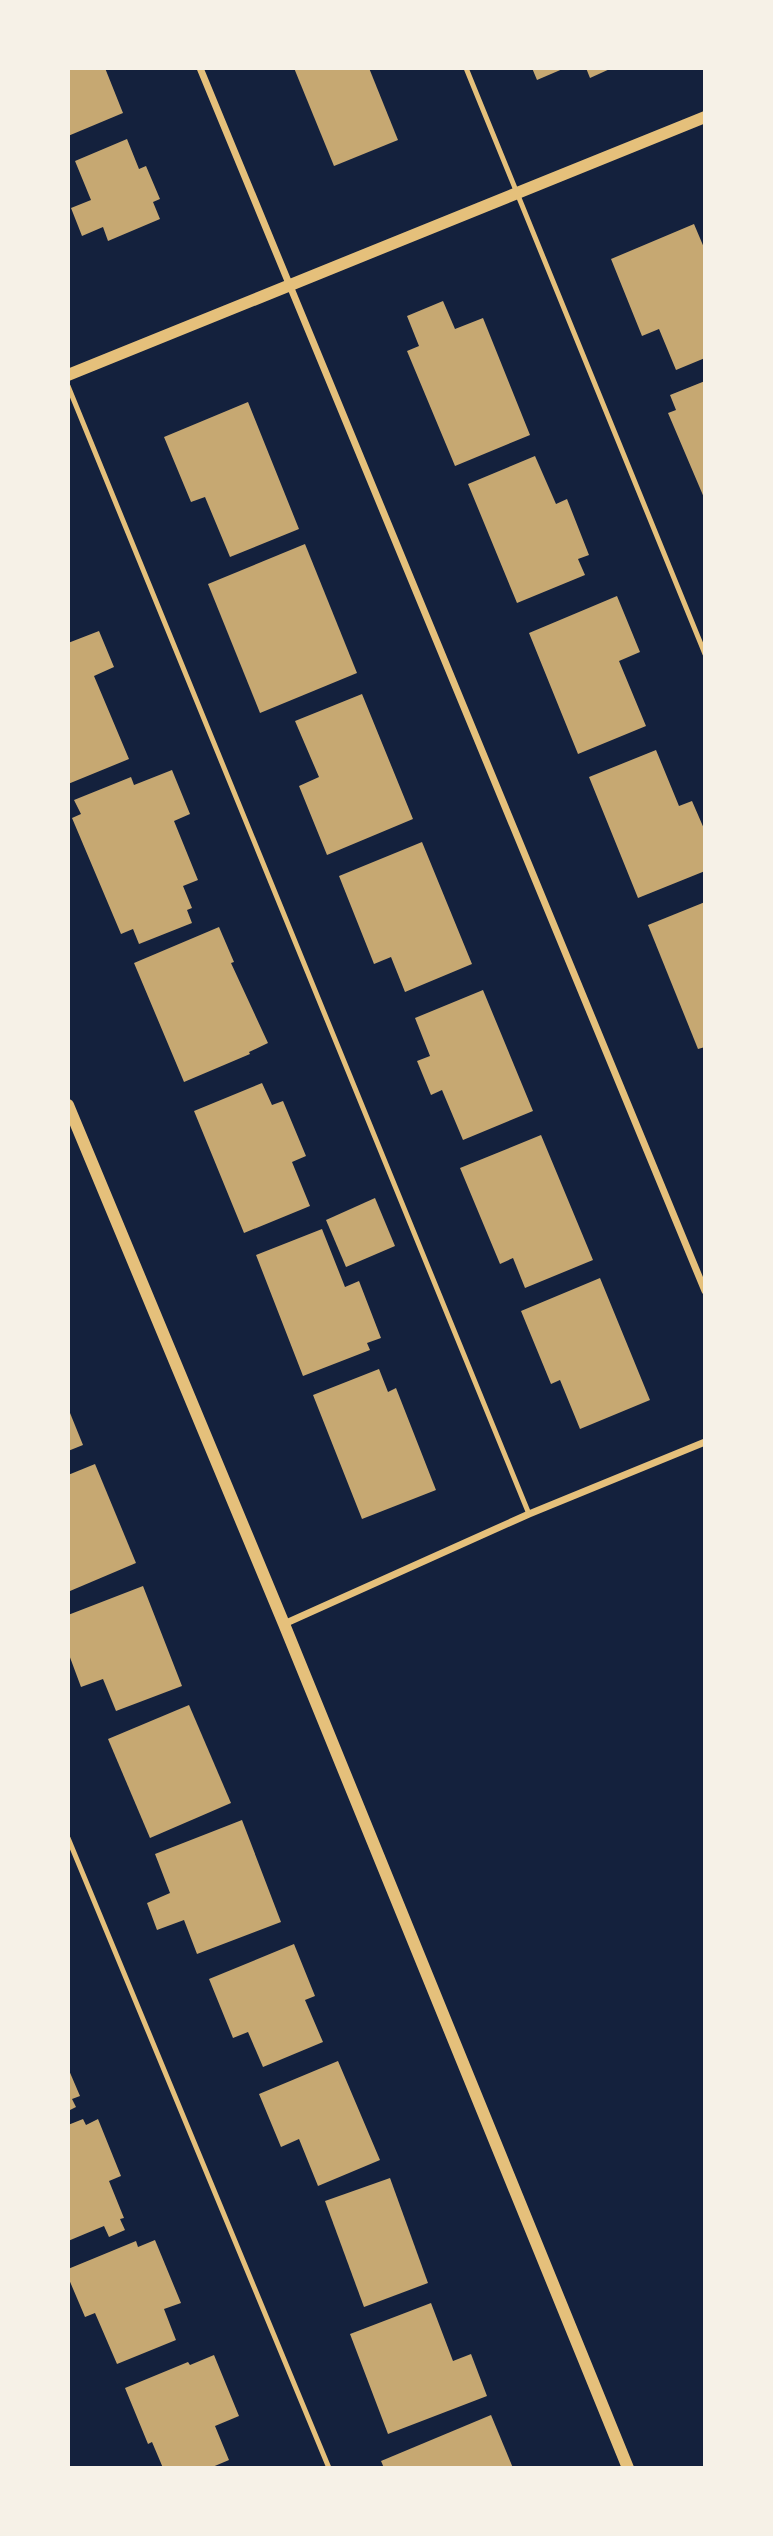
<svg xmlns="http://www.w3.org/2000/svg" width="773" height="2536" viewBox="0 0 773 2536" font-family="Cabin,sans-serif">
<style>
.building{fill:#c6a872}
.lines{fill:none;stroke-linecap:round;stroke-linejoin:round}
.service{stroke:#e5c07b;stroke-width:5}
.minor{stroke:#e5c07b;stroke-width:7}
.tertiary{stroke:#e5c07b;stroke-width:12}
</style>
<rect width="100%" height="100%" fill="#14213d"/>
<g class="building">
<polygon points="68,68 105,68 123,113 68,136"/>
<polygon points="294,68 369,68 398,140 334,166"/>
<polygon points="532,68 565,68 537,80"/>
<polygon points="586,68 612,68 590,78"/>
<polygon points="127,139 139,169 146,166 160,199 153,202 160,219 108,241 103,227 82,236 71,208 91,200 75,161"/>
<polygon points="694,224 705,250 705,358 676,370 659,329 642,336 611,259"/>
<polygon points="443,301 455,329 483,318 530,435 455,466 407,351 419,346 407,316"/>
<polygon points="705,381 705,500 668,413 676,410 670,395"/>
<polygon points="248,402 299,529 230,557 205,497 191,502 164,437"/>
<polygon points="535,456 556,504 567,499 589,555 578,559 585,575 517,603 468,484"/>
<polygon points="305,544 357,673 260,713 208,584"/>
<polygon points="617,596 640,652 619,661 646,726 578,754 529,633"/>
<polygon points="99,631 114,667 94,676 129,759 68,784 68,643"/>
<polygon points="362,694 413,819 327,855 299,786 319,777 295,721"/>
<polygon points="656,750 679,806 692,801 705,831 705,871 638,898 589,777"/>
<polygon points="172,770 190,814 174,821 198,880 183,886 192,908 187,910 192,923 139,944 133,929 121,934 72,818 81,814 74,800 131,777 134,785"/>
<polygon points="422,842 472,964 405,992 391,957 374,964 339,876"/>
<polygon points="705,902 705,1047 698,1049 648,925"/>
<polygon points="219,927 234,962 231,963 268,1043 249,1052 250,1054 184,1082 134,963"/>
<polygon points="483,990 533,1111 463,1140 442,1090 431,1095 417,1061 430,1056 415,1018"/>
<polygon points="262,1083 272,1105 283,1101 306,1156 292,1162 310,1206 244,1233 194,1111"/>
<polygon points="541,1135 593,1260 525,1288 513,1258 500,1264 460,1168"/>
<polygon points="375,1198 395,1246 346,1267 326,1220"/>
<polygon points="322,1229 345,1287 359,1281 381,1338 367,1343 370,1350 303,1376 256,1255"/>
<polygon points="600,1278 650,1400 580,1429 560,1380 551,1384 521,1311"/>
<polygon points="379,1369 388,1392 396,1388 436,1490 362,1519 313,1395"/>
<polygon points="68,1408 83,1445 68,1451"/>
<polygon points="95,1464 136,1563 70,1591 68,1587 68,1475"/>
<polygon points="143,1586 182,1686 116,1711 103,1679 81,1687 68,1652 68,1615"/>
<polygon points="189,1705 231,1803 150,1838 108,1739"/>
<polygon points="242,1820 281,1922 197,1954 184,1920 157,1930 147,1903 170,1893 155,1854"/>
<polygon points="294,1944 315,1996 305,2000 323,2042 263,2067 248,2032 233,2038 209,1979"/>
<polygon points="338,2061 380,2160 318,2186 299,2139 281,2147 259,2094"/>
<polygon points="68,2068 80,2096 72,2099 76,2107 68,2111"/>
<polygon points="83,2119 86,2125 98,2119 121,2176 109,2181 124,2218 120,2219 125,2230 109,2237 104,2226 68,2241 68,2125"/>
<polygon points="390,2178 428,2283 364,2307 325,2201"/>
<polygon points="155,2240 181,2303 164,2309 176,2340 117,2364 95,2313 85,2317 68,2277 68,2269 136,2241 138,2247"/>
<polygon points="431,2303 453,2361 471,2354 487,2396 388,2434 350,2334"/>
<polygon points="214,2355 239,2416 215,2426 229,2460 210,2468 163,2468 152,2442 148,2444 125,2388 188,2362 190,2365"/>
<polygon points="491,2415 513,2468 384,2468 381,2461"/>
</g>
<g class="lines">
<g class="service">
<polyline points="466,68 705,654"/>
<polyline points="68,386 529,1514"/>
<polyline points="68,1838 329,2468"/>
</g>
<g class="minor">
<polyline points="200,68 705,1291"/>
<polyline points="284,1624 529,1514 705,1442"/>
</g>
<g class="tertiary">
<polyline points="68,375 705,117"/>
<polyline points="68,1105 284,1624 628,2468"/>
</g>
</g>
<rect width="773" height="2536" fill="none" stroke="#f6f1e7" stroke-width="140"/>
</svg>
